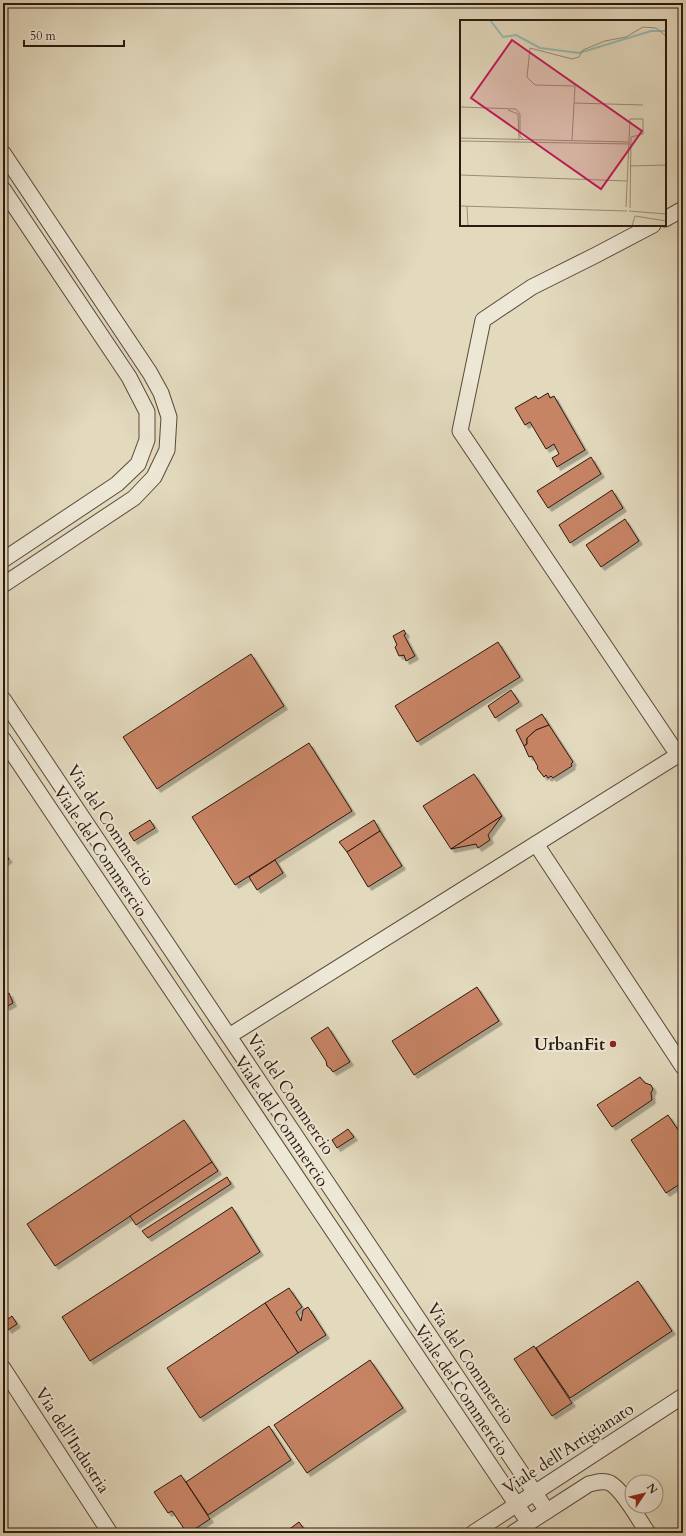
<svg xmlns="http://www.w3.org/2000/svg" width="686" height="1536" viewBox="0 0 686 1536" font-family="Cardo,serif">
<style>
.building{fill:#c78465;stroke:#2d190f;filter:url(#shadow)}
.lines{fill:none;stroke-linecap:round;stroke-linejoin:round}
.minor-casing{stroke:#5a493b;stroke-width:17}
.minor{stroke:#ede7d5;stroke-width:15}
.poi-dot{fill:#8f2418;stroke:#ede7d5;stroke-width:1.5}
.labels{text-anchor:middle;stroke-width:4;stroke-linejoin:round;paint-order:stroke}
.street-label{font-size:17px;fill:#2d190f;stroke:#ede7d5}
.poi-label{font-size:17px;font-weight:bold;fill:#2d190f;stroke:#ede7d5;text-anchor:end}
.inset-river{fill:none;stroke:#96bab7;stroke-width:2}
.inset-road{fill:none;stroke:#9a8d78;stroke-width:1}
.view{fill:#c2185b;fill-opacity:0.15;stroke:#c2185b;stroke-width:2}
.inset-edge{fill:none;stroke:#2d190f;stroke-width:2}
</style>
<defs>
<filter id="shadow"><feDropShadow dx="3.5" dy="3.5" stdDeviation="0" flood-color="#0004"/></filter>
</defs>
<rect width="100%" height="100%" fill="#e3dabe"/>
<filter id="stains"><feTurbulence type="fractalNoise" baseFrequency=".005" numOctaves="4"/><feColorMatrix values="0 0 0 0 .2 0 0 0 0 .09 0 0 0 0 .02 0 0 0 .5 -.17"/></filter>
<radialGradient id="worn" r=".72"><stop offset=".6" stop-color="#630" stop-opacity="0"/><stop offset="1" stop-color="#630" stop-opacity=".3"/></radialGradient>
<g class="building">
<polygon points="548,393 550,398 554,396 585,450 557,467 552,458 559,454 554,444 546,449 530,422 525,425 515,408 536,396 538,399"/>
<polygon points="591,457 601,474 548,508 537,491"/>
<polygon points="612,490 623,508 570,543 559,525"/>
<polygon points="625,519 639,541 601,567 586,545"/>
<polygon points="404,630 406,634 404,635 415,656 406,661 404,655 399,656 395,647 397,645 393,636"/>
<polygon points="498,642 520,677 417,742 395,706"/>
<polygon points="251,654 284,706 157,789 123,737"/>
<polygon points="511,690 519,702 495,718 488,706"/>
<polygon points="542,714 549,725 536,730 527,738 527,744 524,746 516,730"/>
<polygon points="549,725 573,762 571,764 572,766 553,778 551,776 548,778 546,775 544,777 537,768 538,767 532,756 529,757 524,746 527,744 527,738 536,730"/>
<polygon points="309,743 352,811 235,885 192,817"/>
<polygon points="474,774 502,816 451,849 423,806"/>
<polygon points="502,816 488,835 490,840 478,848 476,844 451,849"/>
<polygon points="150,820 155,828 134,841 129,833"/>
<polygon points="374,820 380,831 347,852 339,842"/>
<polygon points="380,831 402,866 368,887 347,852"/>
<polygon points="3,852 9,859 3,863"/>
<polygon points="275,860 283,873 257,890 249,877"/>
<polygon points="477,987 499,1021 414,1075 392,1041"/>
<polygon points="9,993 13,1003 6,1007 3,1001 3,996"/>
<polygon points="328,1027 350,1062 333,1072 331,1069 327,1066 326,1061 311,1038"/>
<polygon points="640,1077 645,1083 651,1085 653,1089 651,1093 652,1100 612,1127 597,1105"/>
<polygon points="668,1115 683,1137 683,1182 666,1193 631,1140"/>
<polygon points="184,1120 212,1162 55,1266 27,1224"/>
<polygon points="348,1129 354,1137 337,1148 332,1140"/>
<polygon points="212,1162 218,1171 136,1225 130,1216"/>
<polygon points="227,1177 231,1184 148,1238 142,1231"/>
<polygon points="232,1207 260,1252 90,1361 62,1317"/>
<polygon points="638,1281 672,1331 570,1398 536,1348"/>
<polygon points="289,1288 302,1307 296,1312 301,1321 303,1310 308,1307 326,1335 298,1353 265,1303"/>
<polygon points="265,1303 298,1353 200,1418 167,1368"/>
<polygon points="12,1316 17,1324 8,1330 4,1322"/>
<polygon points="534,1346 572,1403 552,1416 514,1359"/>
<polygon points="370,1360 403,1408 307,1473 274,1425"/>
<polygon points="269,1426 291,1460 208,1515 186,1482"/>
<polygon points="181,1475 210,1519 189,1533 187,1533 172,1511 168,1513 154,1492"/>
<polygon points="299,1522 307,1533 284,1533"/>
</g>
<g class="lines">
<g class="minor-casing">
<g id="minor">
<polyline points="3,153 150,373 161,393 169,417 167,450 154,477 134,498 3,585"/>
<polyline points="3,189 129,377 147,412 147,440 138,464 117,484 3,560"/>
<polyline points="665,219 683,209"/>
<polyline points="3,699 547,1511"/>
<polyline points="3,739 529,1523"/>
<polyline points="536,844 683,1067"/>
<polyline points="229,1036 678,755 460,431 483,320 532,287 596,255 653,225"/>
<polyline points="3,1368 110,1533"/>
<polyline points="473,1533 683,1396"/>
<path d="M513,1533L589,1484C596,1482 603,1480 610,1483C623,1490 639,1520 648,1533"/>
</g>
</g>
<use href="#minor" class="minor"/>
</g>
<circle class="poi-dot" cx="613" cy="1044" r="4"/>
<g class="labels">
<g class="street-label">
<text transform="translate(111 825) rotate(56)" y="6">Via del Commercio</text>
<text transform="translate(101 851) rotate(56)" y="6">Viale del Commercio</text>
<text transform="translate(291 1094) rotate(56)" y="6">Via del Commercio</text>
<text transform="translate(282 1121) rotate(56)" y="6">Viale del Commercio</text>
<text transform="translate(471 1363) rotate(56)" y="6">Via del Commercio</text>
<text transform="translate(462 1390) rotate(56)" y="6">Viale del Commercio</text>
<text transform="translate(73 1440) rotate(57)" y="6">Via dell'Industria</text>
<text transform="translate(568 1448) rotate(-33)" y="6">Viale dell'Artigianato</text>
</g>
<g class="poi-label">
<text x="605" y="1050">UrbanFit</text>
</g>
</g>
<g transform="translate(460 20)">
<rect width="206" height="206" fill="#e3dabe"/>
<path class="inset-river" d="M30,0L43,17L56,15L80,28L119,33L191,11H206"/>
<path class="inset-road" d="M114,83L183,85M0,87L56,89L60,94V116L63,119M48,90L58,94L59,120M0,118L169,122M112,120L115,66L75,65L67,57L70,28L112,39L119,37L123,30L145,21L166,17L183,7L196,8L206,16M0,121L170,124M170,146L206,145M0,155L168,161M0,186L167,191M7,186L8,206M166,187L170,99H183V114L171,117L170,188M169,191L206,194M172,206L175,196L206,201"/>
<path class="view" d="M52,20L182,111L141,169L11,78Z"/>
<rect width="206" height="206" class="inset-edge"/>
</g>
<rect width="686" height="1536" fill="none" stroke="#e3dabe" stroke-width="16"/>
<rect x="4" y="4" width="678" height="1528" fill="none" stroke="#2d190f" stroke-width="2"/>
<rect x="8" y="8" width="670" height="1520" fill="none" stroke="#2d190f"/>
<g transform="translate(644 1494) rotate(55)"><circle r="19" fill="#ede7d5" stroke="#a09586"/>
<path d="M0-3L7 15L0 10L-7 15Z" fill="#8f2418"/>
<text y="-6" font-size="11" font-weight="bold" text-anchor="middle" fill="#2d190f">N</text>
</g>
<path d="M24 40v6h100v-6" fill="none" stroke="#2d190f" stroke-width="2"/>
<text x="30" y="40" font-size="12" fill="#2d190f" stroke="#ede7d5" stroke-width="3" paint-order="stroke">50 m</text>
<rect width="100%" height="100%" filter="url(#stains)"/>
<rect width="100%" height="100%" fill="url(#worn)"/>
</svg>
